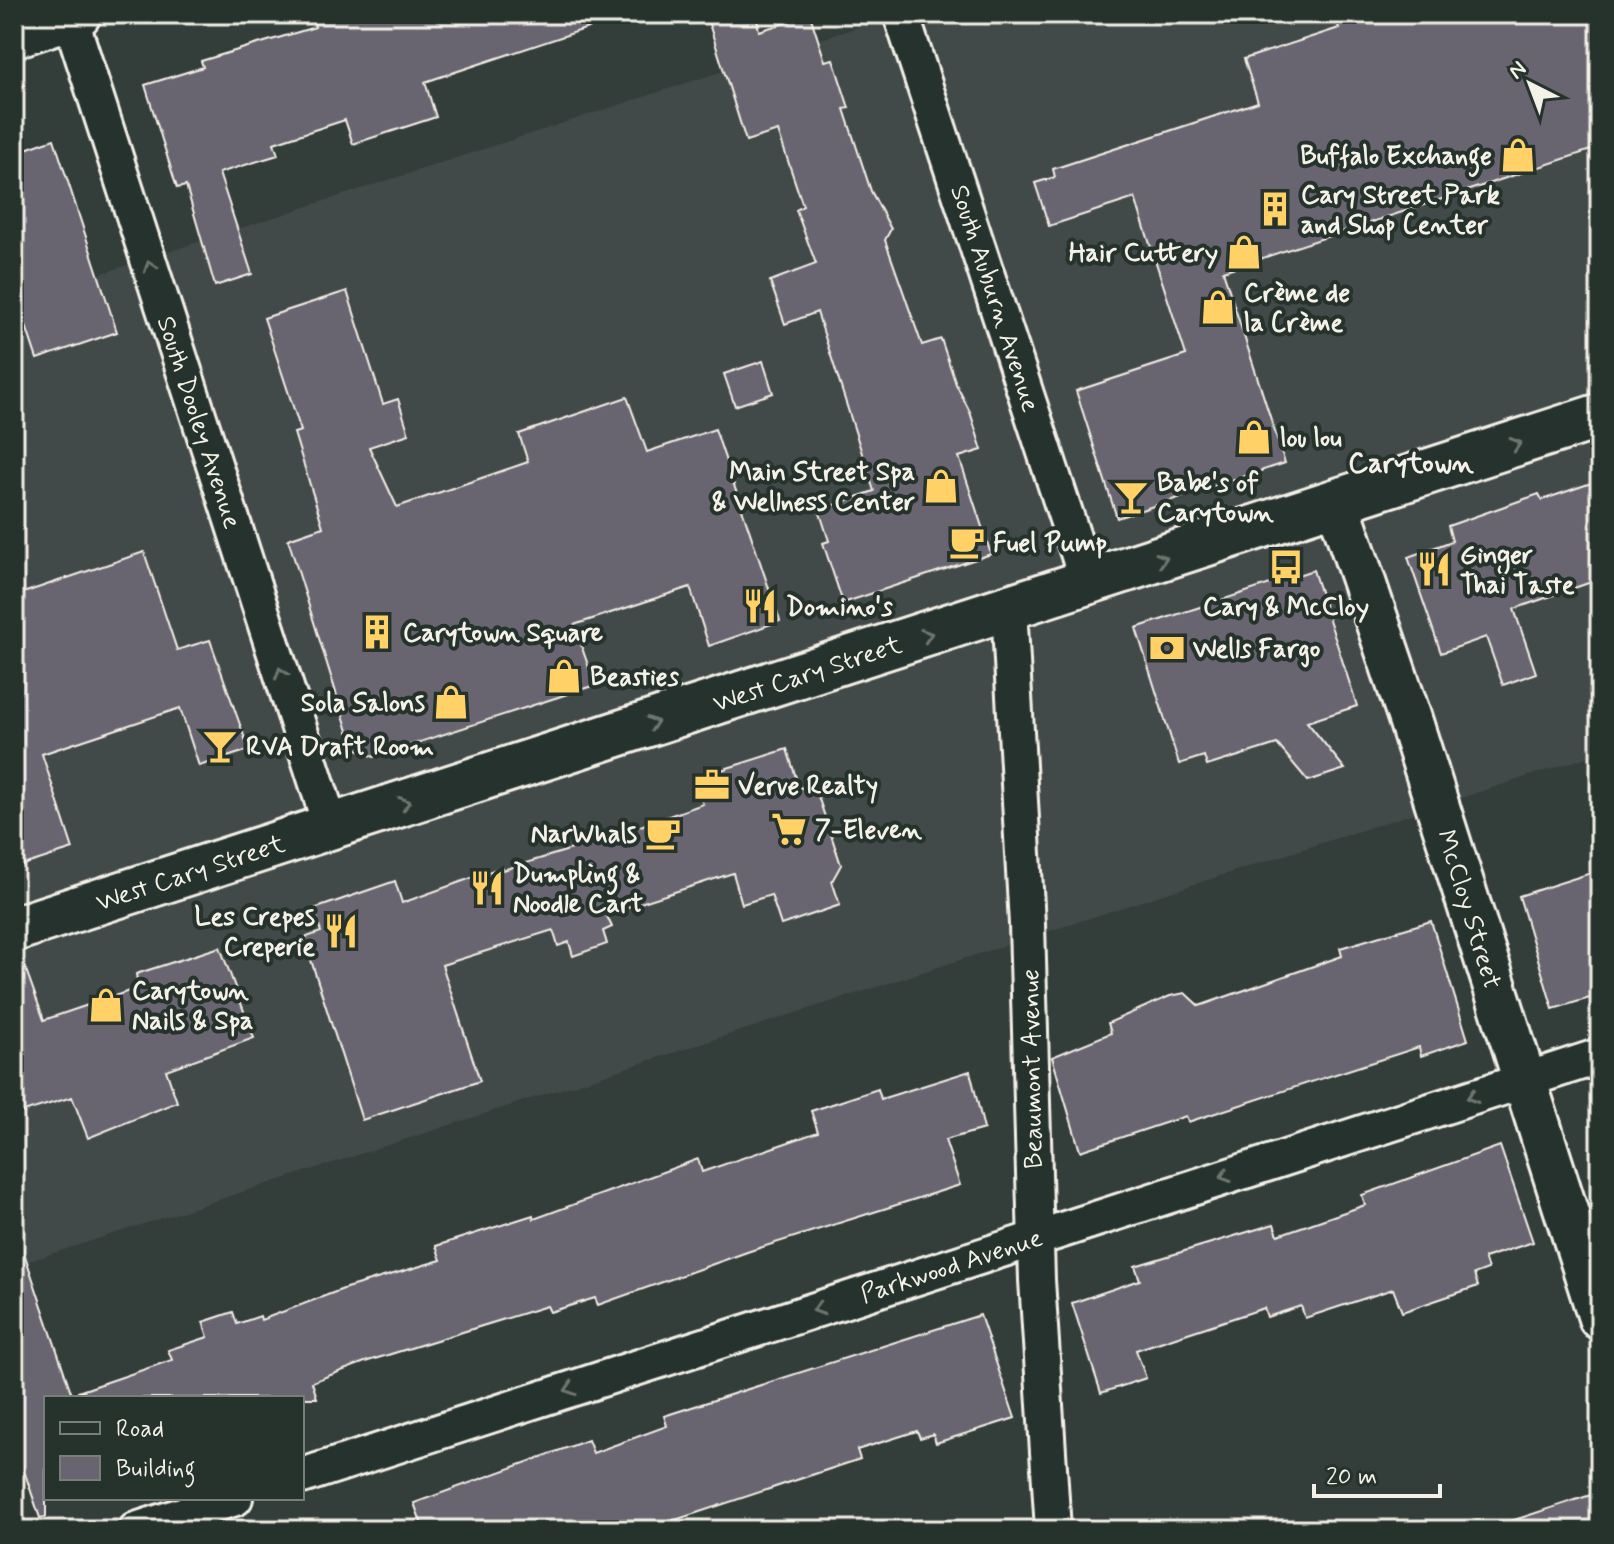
<svg xmlns="http://www.w3.org/2000/svg" width="1614" height="1544" viewBox="0 0 1614 1544" font-family="Mynerve,sans-serif">
<style>
.built{fill:#43494a}
.building{fill:#686570;stroke:#f4f1e8;stroke-width:2}
.lines{fill:none;stroke-linecap:round;stroke-linejoin:round}
.minor-casing{stroke:#f4f1e8;stroke-width:40}
.tertiary-casing{stroke:#f4f1e8;stroke-width:48}
.primary-casing{stroke:#f4f1e8;stroke-width:50}
.minor{stroke:#26332d;stroke-width:34}
.tertiary{stroke:#26332d;stroke-width:42}
.primary{stroke:#26332d;stroke-width:44}
.oneway{stroke:#6e766e}
.labels{text-anchor:middle;stroke-width:8;stroke-linejoin:round;paint-order:stroke}
.poi-label{font-size:26px;font-weight:bold;fill:#f4f1e8;stroke:#26332d;text-anchor:start}
.street-label{font-size:26px;fill:#f4f1e8;stroke:#26332d}
.neighbourhood-label{font-size:28px;font-weight:bold;fill:#f4f1e8;stroke:#26332d}
</style>
<rect width="100%" height="100%" fill="#333d3a"/>
<filter id="ink" filterUnits="userSpaceOnUse"><feTurbulence type="fractalNoise" baseFrequency=".0125" numOctaves="2"/><feDisplacementMap in="SourceGraphic" scale="16" xChannelSelector="R" yChannelSelector="G"/><feConvolveMatrix kernelMatrix="1 2 1 2 8 2 1 2 1" color-interpolation-filters="sRGB"/></filter>
<g filter="url(#ink)">
<polygon class="built" points="898,14 1600,14 1600,753 14,1266 14,302"/>
<g class="building">
<polygon points="339,14 608,14 609,21 425,82 436,117 353,144 345,120 274,143 278,155 219,173 252,274 215,286 186,186 177,188 145,85 203,67 201,61 315,27 314,22"/>
<polygon points="706,14 756,14 759,31 810,15 825,61 833,59 849,108 844,109 871,191 891,229 885,240 922,345 941,339 956,384 970,412 982,450 959,457 991,554 843,603 823,543 829,541 819,510 874,491 817,312 785,324 770,281 816,264 796,210 803,206 778,131 746,141"/>
<polygon points="1334,14 1600,14 1600,147 1223,271 1285,463 1117,518 1076,391 1186,355 1135,198 1049,226 1035,183 1055,177 1053,169 1258,102 1244,59 1339,28"/>
<polygon points="54,139 117,332 37,359 14,290 14,153"/>
<polygon points="347,291 383,404 398,399 409,434 369,447 397,507 528,462 519,434 627,397 647,452 715,429 780,621 709,646 690,587 574,625 595,685 374,757 353,747 288,539 323,527 294,433 301,431 264,318"/>
<polygon points="763,361 773,393 735,406 724,374"/>
<polygon points="1600,480 1600,579 1514,609 1536,673 1503,685 1486,637 1441,653 1408,557 1452,541 1448,526 1539,494 1542,500"/>
<polygon points="144,552 177,650 210,640 249,750 199,766 180,708 42,754 73,849 14,868 14,596"/>
<polygon points="1313,570 1357,706 1307,722 1345,769 1308,781 1277,744 1207,766 1204,756 1179,764 1136,628"/>
<polygon points="787,749 799,787 817,793 841,865 832,881 840,905 781,925 771,895 742,904 733,873 606,914 612,927 603,931 607,944 573,956 569,942 558,946 553,930 442,965 480,1081 362,1120 304,938 321,932 314,909 395,881 402,903 502,867 503,870 595,842 703,804 693,779"/>
<polygon points="1600,870 1600,995 1553,1009 1519,896"/>
<polygon points="1431,921 1468,1040 1421,1056 1419,1047 1188,1122 1186,1116 1080,1151 1052,1057 1111,1033 1108,1023 1170,996 1185,993 1199,1006 1342,956 1340,948"/>
<polygon points="220,947 254,1038 166,1070 177,1102 88,1138 72,1097 14,1115 14,953 20,953 44,1020 138,988 136,974"/>
<polygon points="970,1071 984,1129 945,1140 960,1185 750,1251 598,1305 595,1298 550,1312 547,1306 365,1362 312,1382 317,1398 79,1398 78,1392 172,1360 168,1350 208,1337 203,1322 233,1312 237,1324 260,1316 261,1320 346,1288 441,1260 436,1246 533,1215 534,1219 698,1159 702,1172 818,1132 811,1111 878,1089 881,1099"/>
<polygon points="1500,1146 1533,1242 1484,1258 1488,1269 1474,1274 1478,1286 1402,1312 1393,1289 1305,1318 1301,1306 1267,1317 1264,1308 1136,1350 1146,1378 1101,1393 1072,1303 1140,1280 1135,1266 1274,1224 1278,1235 1365,1205 1362,1195"/>
<polygon points="20,1241 73,1398 46,1398 46,1517 40,1518 14,1441 14,1242"/>
<polygon points="980,1315 1015,1418 936,1443 933,1434 920,1438 917,1431 857,1450 860,1459 645,1530 424,1530 414,1503 588,1440 593,1453 667,1426 664,1416"/>
<polygon points="1600,1492 1600,1530 1506,1530 1505,1523"/>
</g>
<g class="lines">
<g class="minor-casing">
<g id="minor">
<polyline points="69,14 331,827"/>
<polyline points="901,14 1088,583"/>
<polyline points="1009,608 1027,924 1037,1280 1053,1530"/>
<polyline points="302,1476 1600,1056"/>
<polyline points="136,1530 235,1498"/>
</g>
</g>
<g class="tertiary-casing">
<polyline id="tertiary" points="1337,502 1410,719 1600,1318"/>
</g>
<g class="primary-casing">
<g id="primary">
<polyline points="14,35 78,14"/>
<polyline points="14,929 1600,416"/>
</g>
</g>
<use href="#minor" class="minor"/>
<use href="#tertiary" class="tertiary"/>
<use href="#primary" class="primary"/>
</g>
<defs><path id="oneway-chevron" d="M-2-3.5L2.5 0L-2 3.5" fill="none" stroke-width="1.6" stroke-linecap="round" stroke-linejoin="round" transform="scale(2)"/></defs>
<g class="oneway">
<use href="#oneway-chevron" transform="translate(150 266) rotate(-108)"/>
<use href="#oneway-chevron" transform="translate(1516 444) rotate(-18)"/>
<use href="#oneway-chevron" transform="translate(1162 559) rotate(-18)"/>
<use href="#oneway-chevron" transform="translate(927 635) rotate(-18)"/>
<use href="#oneway-chevron" transform="translate(281 673) rotate(-108)"/>
<use href="#oneway-chevron" transform="translate(653 723) rotate(-18)"/>
<use href="#oneway-chevron" transform="translate(405 803) rotate(-18)"/>
<use href="#oneway-chevron" transform="translate(1472 1097) rotate(162)"/>
<use href="#oneway-chevron" transform="translate(1225 1176) rotate(162)"/>
<use href="#oneway-chevron" transform="translate(818 1309) rotate(162)"/>
<use href="#oneway-chevron" transform="translate(570 1389) rotate(162)"/>
</g>
</g>
<defs>
<g id="shop-bare" transform="scale(2.76)"><path d="M-5-2.5h2.3a2.7 3.5 0 0 1 5.4 0H5L5.5 6h-11ZM-1.5-2.5h3a1.5 2.3 0 0 0-3 0Z" fill="#ffd166" stroke="#26332d" stroke-width="2.5" paint-order="stroke"/></g>
<g id="building-bare" transform="scale(2.76)"><path d="M-4-6H4V6H1V3H-1V6H-4ZM-2.5-4.3h1.7v1.8h-1.7ZM.8-4.3h1.7v1.8H.8ZM-2.5-1h1.7V.8h-1.7ZM.8-1h1.7V.8H.8Z" fill="#ffd166" stroke="#26332d" stroke-width="2.5" paint-order="stroke"/></g>
<g id="bar-bare" transform="scale(2.76)"><path d="M-6-5H6L.8 .8V4.5H3.5V6h-7V4.5H-.8V.8Z" fill="#ffd166" stroke="#26332d" stroke-width="2.5" paint-order="stroke"/></g>
<g id="cafe-bare" transform="scale(2.76)"><path d="M-5.5-4.5H6V0H3Q3 3.5 0 3.5H-2.5Q-5.5 3.5-5.5 0ZM3-3.2v2h1.7v-2ZM-6 4.5H4V6H-6Z" fill="#ffd166" stroke="#26332d" stroke-width="2.5" paint-order="stroke"/></g>
<g id="bus-bare" transform="scale(2.76)"><path d="M-5-6H5V4H4V6H2V4H-2V6H-4V4H-5ZM-3.5-4V0h7V-4ZM-3.5 1.2v1.5H-2V1.2ZM2 1.2v1.5H3.5V1.2Z" fill="#ffd166" stroke="#26332d" stroke-width="2.5" paint-order="stroke"/></g>
<g id="restaurant-bare" transform="scale(2.76)"><path d="M-5-6h1v4h1v-4h1v4h1v-4h1v5L-1.5 .5V6h-2V.5L-5-1ZM5-6V6H3V1.5H1.5Q1.5-4 5-6Z" fill="#ffd166" stroke="#26332d" stroke-width="2.5" paint-order="stroke"/></g>
<g id="bank-bare" transform="scale(2.76)"><path d="M-6-4H6V4H-6ZM0-2.3a2.3 2.3 0 1 0 0 4.6a2.3 2.3 0 1 0 0-4.6Z" fill="#ffd166" stroke="#26332d" stroke-width="2.5" paint-order="stroke"/></g>
<g id="office-bare" transform="scale(2.76)"><path d="M-6-3h4V-5.5h4V-3h4V5H-6ZM-1-4.5V-3h2v-1.5ZM-6 0V1H6V0Z" fill="#ffd166" stroke="#26332d" stroke-width="2.5" paint-order="stroke"/></g>
<g id="supermarket-bare" transform="scale(2.76)"><path d="M-6-5.5h2.5l.6 2H6L4.5 2H-2.5L-4.4-4H-6ZM-1.5 3.2a1.3 1.3 0 1 0 .1 0ZM3 3.2a1.3 1.3 0 1 0 .1 0Z" fill="#ffd166" stroke="#26332d" stroke-width="2.5" paint-order="stroke"/></g>
</defs>
<g fill-rule="evenodd">
<use href="#shop-bare" x="1518" y="155"/>
<use href="#building-bare" x="1275" y="209"/>
<use href="#shop-bare" x="1244" y="252"/>
<use href="#shop-bare" x="1218" y="307"/>
<use href="#shop-bare" x="1254" y="437"/>
<use href="#shop-bare" x="941" y="486"/>
<use href="#bar-bare" x="1131" y="497"/>
<use href="#cafe-bare" x="967" y="542"/>
<use href="#bus-bare" x="1286" y="567"/>
<use href="#restaurant-bare" x="1434" y="569"/>
<use href="#restaurant-bare" x="760" y="606"/>
<use href="#building-bare" x="377" y="632"/>
<use href="#bank-bare" x="1167" y="648"/>
<use href="#shop-bare" x="564" y="676"/>
<use href="#shop-bare" x="451" y="702"/>
<use href="#bar-bare" x="220" y="746"/>
<use href="#office-bare" x="712" y="785"/>
<use href="#supermarket-bare" x="789" y="829"/>
<use href="#cafe-bare" x="663" y="833"/>
<use href="#restaurant-bare" x="487" y="888"/>
<use href="#restaurant-bare" x="341" y="931"/>
<use href="#shop-bare" x="106" y="1005"/>
</g>
<g class="labels">
<g class="poi-label">
<text x="1492" y="164" text-anchor="end">Buffalo Exchange</text>
<text x="1301" y="203">Cary Street Park<tspan x="1301" dy="30">and Shop Center</tspan></text>
<text x="1218" y="261" text-anchor="end">Hair Cuttery</text>
<text x="1244" y="301">Crème de<tspan x="1244" dy="30">la Crème</tspan></text>
<text x="1280" y="446">lou lou</text>
<text x="915" y="480" text-anchor="end">Main Street Spa<tspan x="915" dy="30">&amp; Wellness Center</tspan></text>
<text x="1157" y="491">Babe's of<tspan x="1157" dy="30">Carytown</tspan></text>
<text x="993" y="551">Fuel Pump</text>
<text x="1460" y="563">Ginger<tspan x="1460" dy="30">Thai Taste</tspan></text>
<text x="786" y="615">Domino's</text>
<text x="1286" y="615" text-anchor="middle">Cary &amp; McCloy</text>
<text x="403" y="641">Carytown Square</text>
<text x="1193" y="657">Wells Fargo</text>
<text x="590" y="685">Beasties</text>
<text x="425" y="711" text-anchor="end">Sola Salons</text>
<text x="246" y="755">RVA Draft Room</text>
<text x="738" y="794">Verve Realty</text>
<text x="815" y="838">7-Eleven</text>
<text x="637" y="842" text-anchor="end">NarWhals</text>
<text x="513" y="882">Dumpling &amp;<tspan x="513" dy="30">Noodle Cart</tspan></text>
<text x="315" y="925" text-anchor="end">Les Crepes<tspan x="315" dy="30">Creperie</tspan></text>
<text x="132" y="999">Carytown<tspan x="132" dy="30">Nails &amp; Spa</tspan></text>
</g>
<g class="street-label">
<text transform="translate(996 298) rotate(72)" y="9">South Auburn Avenue</text>
<text transform="translate(200 422) rotate(72)" y="9">South Dooley Avenue</text>
<text transform="translate(807 673) rotate(-18)" y="9">West Cary Street</text>
<text transform="translate(190 872) rotate(-18)" y="9">West Cary Street</text>
<text transform="translate(1470 909) rotate(73)" y="9">McCloy Street</text>
<text transform="translate(1031 1069) rotate(-91)" y="9">Beaumont Avenue</text>
<text transform="translate(951 1265) rotate(-18)" y="9">Parkwood Avenue</text>
</g>
<g class="neighbourhood-label">
<text x="1411" y="472">Carytown</text>
</g>
</g>
<rect width="1614" height="1544" fill="none" stroke="#26332d" stroke-width="48"/>
<rect x="24" y="24" width="1566" height="1496" fill="none" stroke="#f4f1e8" stroke-width="3" filter="url(#ink)"/>
<rect x="44" y="1396" width="260" height="104" fill="#26332d" stroke="#787f78" stroke-width="2"/>
<rect x="60" y="1422" width="40" height="12" fill="#26332d" stroke="#787f78" stroke-width="2"/>
<text x="116" y="1436" font-size="24" fill="#f4f1e8">Road</text>
<rect x="60" y="1456" width="40" height="24" fill="#686570" stroke="#787f78" stroke-width="2"/>
<text x="116" y="1476" font-size="24" fill="#f4f1e8">Building</text>
<g transform="translate(1530 84) rotate(318)" stroke="#26332d" stroke-width="6" paint-order="stroke">
<path d="M0-6L14 30L0 20L-14 30Z" fill="#f4f1e8"/>
<text y="-12" font-size="22" font-weight="bold" text-anchor="middle" fill="#f4f1e8">N</text>
</g>
<path d="M1314 1484v12h126v-12" fill="none" stroke="#f4f1e8" stroke-width="4"/>
<text x="1326" y="1484" font-size="24" fill="#f4f1e8" stroke="#26332d" stroke-width="6" paint-order="stroke">20 m</text>
</svg>
